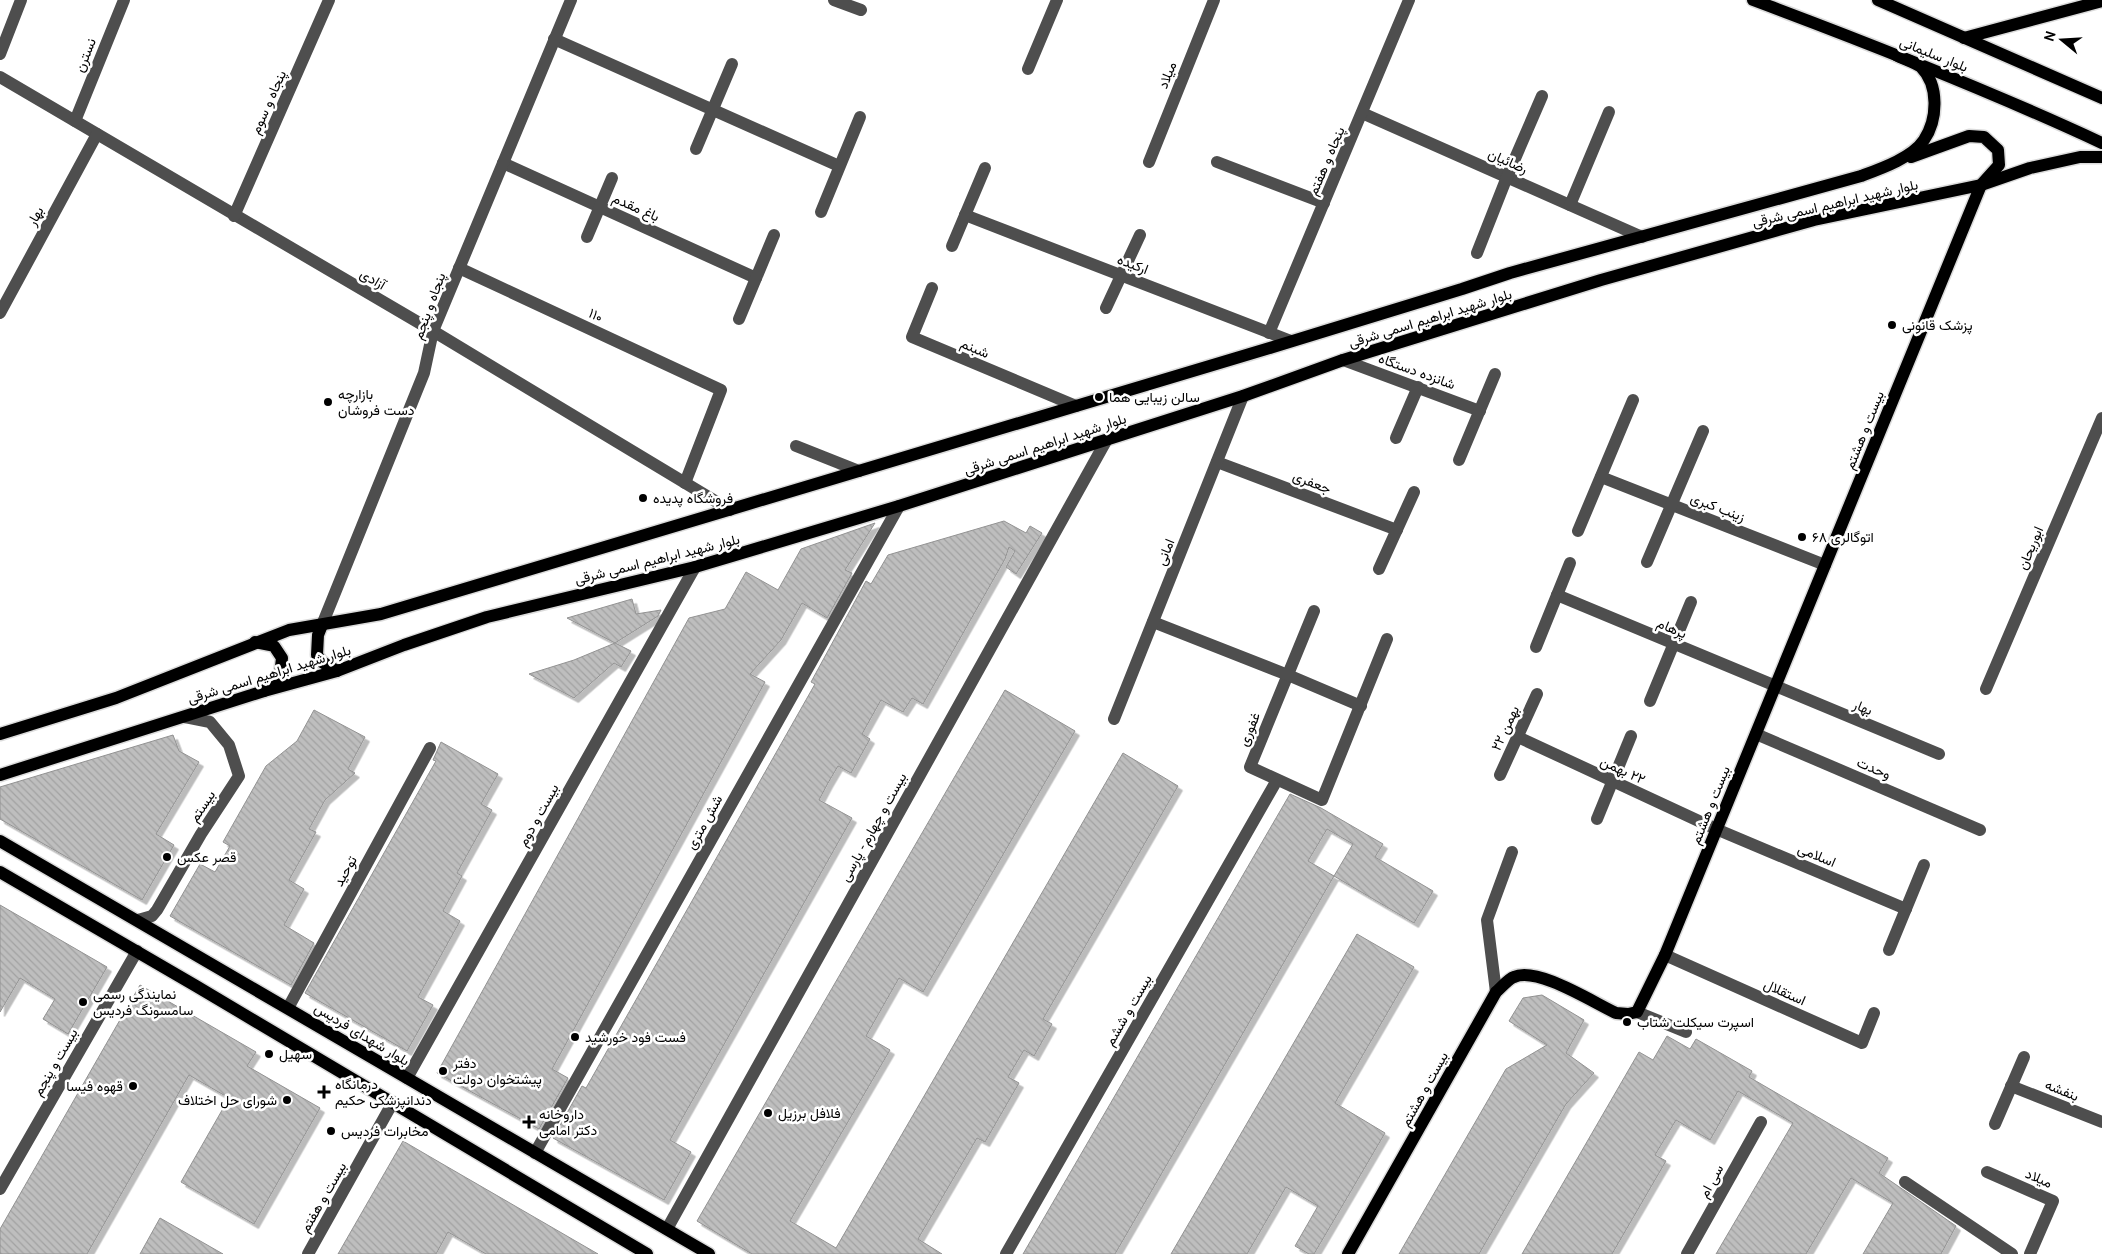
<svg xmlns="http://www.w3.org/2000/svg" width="2102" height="1254" viewBox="0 0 2102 1254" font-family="'PT Sans',Vazirmatn,sans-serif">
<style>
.building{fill:url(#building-back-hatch);stroke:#929292;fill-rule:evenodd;filter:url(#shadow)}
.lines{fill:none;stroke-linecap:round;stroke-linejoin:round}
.major-casing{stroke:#dbdbdb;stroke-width:15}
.minor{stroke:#4e4e4e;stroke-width:12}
.major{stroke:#000;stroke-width:12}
.poi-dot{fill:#000;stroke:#fff;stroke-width:2}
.labels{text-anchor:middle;stroke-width:5;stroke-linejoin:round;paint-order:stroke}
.street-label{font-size:14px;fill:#000;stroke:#fff}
.poi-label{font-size:14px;fill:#000;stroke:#fff;text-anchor:start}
</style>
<defs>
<pattern id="building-back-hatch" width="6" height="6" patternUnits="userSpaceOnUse" patternTransform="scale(1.25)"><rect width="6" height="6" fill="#bebebe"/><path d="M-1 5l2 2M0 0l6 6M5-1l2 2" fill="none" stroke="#a2a2a2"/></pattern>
<filter id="shadow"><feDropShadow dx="4.5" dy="4.5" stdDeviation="0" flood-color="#0004"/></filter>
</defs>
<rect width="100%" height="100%" fill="#fff"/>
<g class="building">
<polygon points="1004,521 1026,533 1030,526 1042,533 1016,574 1006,567 1015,551 1009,547 1005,559 923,704 912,698 903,712 881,700 862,734 870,739 851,773 838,766 828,783 819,800 852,818 670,1140 691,1152 664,1200 553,1138 582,1086 586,1088 815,684 811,682 866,581 871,584 888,555"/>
<polygon points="875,523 845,570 852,573 827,618 802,603 781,640 750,674 765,682 552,1069 568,1078 539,1129 437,1073 689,618 725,609 746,572 778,590 801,549"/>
<polygon points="632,599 636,614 661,610 658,616 615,643 567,618"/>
<polygon points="615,643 631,651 621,667 614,663 574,698 529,674 574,660"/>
<polygon points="1005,690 1075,731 923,992 899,978 866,1036 890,1050 790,1221 836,1248 1123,753 1178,786 1043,1019 1052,1024 1034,1056 1024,1050 1008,1077 1019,1083 985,1142 977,1138 918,1239 942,1254 752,1254 697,1221"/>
<polygon points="314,710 365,737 348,769 355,773 325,800 309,829 316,832 289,880 304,889 284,925 314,943 291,985 170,916 200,864 215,872 230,846 223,842 266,766 297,741"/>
<polygon points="173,735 179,751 199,762 156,834 174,845 142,900 0,819 0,787"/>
<polygon points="441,742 498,774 481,804 492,810 457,873 462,876 443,911 460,921 418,997 433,1005 407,1051 305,993 428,775 436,761 433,760"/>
<path d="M1290,794L1321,808L1383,844L1375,857L1433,891L1414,923L1334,876L1115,1254H1023ZM1327,829L1353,844L1334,876L1308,861Z"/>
<polygon points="0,905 107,967 68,1034 43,1019 55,999 20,978 0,1012"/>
<polygon points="1357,934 1414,967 1335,1103 1385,1133 1371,1157 1314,1254 1309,1254 1295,1246 1318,1206 1286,1187 1247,1254 1171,1254"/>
<polygon points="140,985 256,1052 247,1066 320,1108 254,1224 181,1182 229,1098 189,1075 87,1254 0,1254 0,1229"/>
<polygon points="1542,995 1584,1020 1566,1053 1594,1073 1566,1104 1479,1254 1399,1254 1506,1069 1547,1045 1509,1021 1523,998"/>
<polygon points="1667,1036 1690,1049 1696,1039 1752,1071 1749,1077 1888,1158 1879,1173 1956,1226 1941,1254 1863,1254 1893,1203 1851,1178 1806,1254 1716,1254 1793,1123 1738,1091 1710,1140 1676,1120 1655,1155 1666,1161 1612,1254 1522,1254 1639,1052 1653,1060"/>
<polygon points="403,1141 439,1162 598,1254 486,1254 448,1232 436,1254 338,1254"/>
<polygon points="160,1218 223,1254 140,1254"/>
</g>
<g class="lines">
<g class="major-casing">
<g id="major">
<path d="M1753,0C1871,44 1988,90 2102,143"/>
<polyline points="1878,0 2102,98"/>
<polyline points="1964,38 2102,1"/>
<polyline points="322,625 318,635 317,655 322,662 337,671"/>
<polyline points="255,642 274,646 282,658 280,675 264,691"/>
<path d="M0,734L116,698L289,630L381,614L1273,347L1462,289L1510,273L1861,176C1880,169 1912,158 1924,140C1938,119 1939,85 1921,67C1915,62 1903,59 1896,55"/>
<polyline points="0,775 264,691 337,671 404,645 487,617 695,567 899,506 1243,396 1343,360 1601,280 1814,220 1981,185 2030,168 2080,157 2102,157"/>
<polyline points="0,841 709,1254"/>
<polyline points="0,872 196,986 647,1254"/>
<path d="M1348,1254L1496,992C1501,988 1508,979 1514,977C1537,966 1594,1003 1616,1013L1628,1014L1637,1012L1665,955L1981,185L1999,165L1998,150L1984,137L1969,136L1911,157"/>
</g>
</g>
<g class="minor">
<polyline points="834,0 861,10"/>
<polyline points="554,39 839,166"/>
<polyline points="0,54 21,0"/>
<polyline points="1028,69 1057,0"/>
<polyline points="0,77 433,331 730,510"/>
<polyline points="1362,113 1642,237"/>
<polyline points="75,121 124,0"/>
<polyline points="696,149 732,64"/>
<polyline points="1149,162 1214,0"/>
<polyline points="1217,162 1324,203"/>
<polyline points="503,163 756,278"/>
<polyline points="1570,205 1609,112"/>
<polyline points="821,212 860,117"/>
<polyline points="965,215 1291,341"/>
<polyline points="234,216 329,0"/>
<polyline points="587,237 612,178"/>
<polyline points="952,246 985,168"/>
<polyline points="1477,253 1507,177 1542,96"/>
<polyline points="459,268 721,390 685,483"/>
<polyline points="932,288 912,337 1076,406"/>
<polyline points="1106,308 1140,235"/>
<polyline points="0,313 97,134"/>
<polyline points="739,319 774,235"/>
<polyline points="1269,333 1409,0"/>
<polyline points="1343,360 1480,411"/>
<polyline points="1396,438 1418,387"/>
<polyline points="796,446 859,471"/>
<polyline points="1459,460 1495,374"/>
<polyline points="1217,462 1397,530"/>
<polyline points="1601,477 1825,565"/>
<polyline points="1578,531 1633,400"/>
<polyline points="1647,562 1703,431"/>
<polyline points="1379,569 1414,492"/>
<polyline points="1557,595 1939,754"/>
<polyline points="1314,611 1250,767 1322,800 1387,639"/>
<polyline points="1153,622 1288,675 1361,706"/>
<polyline points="322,625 424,373 433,331 571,0"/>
<polyline points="1536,647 1570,563"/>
<polyline points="1986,689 2102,418"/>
<polyline points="1650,701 1691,602"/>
<polyline points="1114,719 1243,396"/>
<polyline points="1756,734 1980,830"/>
<polyline points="1518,737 1716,829 1906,909"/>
<polyline points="1500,775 1537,694"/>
<polyline points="1597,819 1631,736"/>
<polyline points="138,920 152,916 157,910 201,834 239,776 229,745 210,722 185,717"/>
<polyline points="1889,950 1924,865"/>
<polyline points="1665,955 1862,1043 1874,1013"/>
<polyline points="1496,992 1487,920 1512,852"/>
<polyline points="288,1008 430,748"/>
<polyline points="1637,1012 1686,1032"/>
<polyline points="407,1078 695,567"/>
<polyline points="2011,1086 2102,1122"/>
<polyline points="1995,1124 2024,1057"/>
<polyline points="535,1153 899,506"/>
<polyline points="1987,1172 2053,1201 2030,1254"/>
<polyline points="1905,1182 2012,1254"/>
<polyline points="0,1189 137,951"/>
<polyline points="667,1229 1106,441"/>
<polyline points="308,1254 393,1102"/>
<polyline points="1006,1254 1277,780"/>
<polyline points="1687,1254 1761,1122"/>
</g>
<use href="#major" class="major"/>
</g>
<g class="poi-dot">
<circle cx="1892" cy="325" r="5"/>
<circle cx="1099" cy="397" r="5"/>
<circle cx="328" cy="402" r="5"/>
<circle cx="643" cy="498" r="5"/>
<circle cx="1802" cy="537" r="5"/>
<circle cx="167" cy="857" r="5"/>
<circle cx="83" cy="1002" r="5"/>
<circle cx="1627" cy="1022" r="5"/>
<circle cx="575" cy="1037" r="5"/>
<circle cx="269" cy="1054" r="5"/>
<circle cx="443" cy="1071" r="5"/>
<circle cx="133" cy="1086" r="5"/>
<path d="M321.5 1084.5h5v5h5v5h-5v5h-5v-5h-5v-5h5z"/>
<circle cx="287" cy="1100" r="5"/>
<circle cx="768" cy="1113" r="5"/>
<path d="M526.5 1114.5h5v5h5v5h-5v5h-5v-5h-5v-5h5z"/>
<circle cx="331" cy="1131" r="5"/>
</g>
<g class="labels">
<g class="street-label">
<text transform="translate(1934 54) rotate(22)" y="5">بلوار سلیمانی</text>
<text transform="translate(85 55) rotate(-68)" y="5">نسترن</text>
<text transform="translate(1167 75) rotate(-68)" y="5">میلاد</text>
<text transform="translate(268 102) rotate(-66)" y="5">پنجاه و سوم</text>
<text transform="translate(1326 161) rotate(-67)" y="5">پنجاه و هفتم</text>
<text transform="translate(1508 161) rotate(24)" y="5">رضائیان</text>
<text transform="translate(1835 203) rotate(-13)" y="5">بلوار شهید ابراهیم اسمی شرقی</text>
<text transform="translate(636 207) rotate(24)" y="5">باغ مقدم</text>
<text transform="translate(35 216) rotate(-61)" y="5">بهار</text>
<text transform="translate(1133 264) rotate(21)" y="5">ارکیده</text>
<text transform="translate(373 279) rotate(30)" y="5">آزادی</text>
<text transform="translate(429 306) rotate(-70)" y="5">پنجاه و پنجم</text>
<text transform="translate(596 315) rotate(25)" y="5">۱۱۰</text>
<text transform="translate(1430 318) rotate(-17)" y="5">بلوار شهید ابراهیم اسمی شرقی</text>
<text transform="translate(975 348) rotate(23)" y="5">شبنم</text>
<text transform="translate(1417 371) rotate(20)" y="5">شانزده دستگاه</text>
<text transform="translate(1864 430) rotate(-68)" y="5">بیست و هشتم</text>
<text transform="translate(1045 444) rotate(-18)" y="5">بلوار شهید ابراهیم اسمی شرقی</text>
<text transform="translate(1312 482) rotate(21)" y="5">جعفری</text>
<text transform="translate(1718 507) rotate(21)" y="5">زینب کبری</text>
<text transform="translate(2030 548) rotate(-67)" y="5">ابوریحان</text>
<text transform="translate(1165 552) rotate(-68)" y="5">امانی</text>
<text transform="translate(657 559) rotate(-14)" y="5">بلوار شهید ابراهیم اسمی شرقی</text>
<text transform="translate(1672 628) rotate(23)" y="5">پرهام</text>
<text transform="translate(269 674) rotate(-17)" y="5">بلوار شهید ابراهیم اسمی شرقی</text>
<text transform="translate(1863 707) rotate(22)" y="5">بهار</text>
<text transform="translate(1505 728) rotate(-65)" y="5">۲۲ بهمن</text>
<text transform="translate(1249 729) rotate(-67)" y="5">غفوری</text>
<text transform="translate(1874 768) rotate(23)" y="5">وحدت</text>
<text transform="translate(1623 770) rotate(25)" y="5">٢٢ بهمن</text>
<text transform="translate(1710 805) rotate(-68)" y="5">بیست و هشتم</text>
<text transform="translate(202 806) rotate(-56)" y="5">بیستم</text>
<text transform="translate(538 815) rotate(-61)" y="5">بیست و دوم</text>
<text transform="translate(704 822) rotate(-61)" y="5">شش متری</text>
<text transform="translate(873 827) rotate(-61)" y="5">بیست و چهارم - پارسی</text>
<text transform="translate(1817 855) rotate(23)" y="5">اسلامی</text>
<text transform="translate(345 871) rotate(-61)" y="5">توحید</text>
<text transform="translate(1785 992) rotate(24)" y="5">استقلال</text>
<text transform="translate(1128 1010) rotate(-60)" y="5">بیست و ششم</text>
<text transform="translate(362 1034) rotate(31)" y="5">بلوار شهدای فردیس</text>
<text transform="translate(55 1062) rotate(-60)" y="5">بیست و پنجم</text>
<text transform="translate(1424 1089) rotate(-61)" y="5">بیست و هشتم</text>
<text transform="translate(2062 1090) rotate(22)" y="5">بنفشه</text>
<text transform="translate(2039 1178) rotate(24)" y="5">میلاد</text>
<text transform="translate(1711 1181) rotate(-61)" y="5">سی ام</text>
<text transform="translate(323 1197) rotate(-60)" y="5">بیست و هفتم</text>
</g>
<g class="poi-label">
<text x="1902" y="330">پزشک قانونی</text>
<text x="338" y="399">بازارچه<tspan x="338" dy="16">دست فروشان</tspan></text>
<text x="1109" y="402">سالن زیبایی هما</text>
<text x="653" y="503">فروشگاه پدیده</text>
<text x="1812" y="542">اتوگالری ۶۸</text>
<text x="177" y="862">قصر عکس</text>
<text x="93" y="999">نمایندگی رسمی<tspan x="93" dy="16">سامسونگ فردیس</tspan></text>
<text x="1637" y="1027">اسپرت سیکلت شتاب</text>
<text x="585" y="1042">فست فود خورشید</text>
<text x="279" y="1059">سهیل</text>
<text x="453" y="1068">دفتر<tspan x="453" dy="16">پیشتخوان دولت</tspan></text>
<text x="335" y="1089">درمانگاه<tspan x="335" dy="16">دندانپزشکی حکیم</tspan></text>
<text x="123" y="1091" text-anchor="end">قهوه فیسا</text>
<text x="277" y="1105" text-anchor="end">شورای حل اختلاف</text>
<text x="778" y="1118">فلافل برزیل</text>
<text x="539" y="1119">داروخانه<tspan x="539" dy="16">دکتر امامی</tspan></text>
<text x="341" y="1136">مخابرات فردیس</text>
</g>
</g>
<g transform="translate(2062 40) rotate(288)" stroke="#ffffff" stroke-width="4" paint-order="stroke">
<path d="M0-4L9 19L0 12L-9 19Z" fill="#000000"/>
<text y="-8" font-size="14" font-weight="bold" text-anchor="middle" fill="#000000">N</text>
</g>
</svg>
